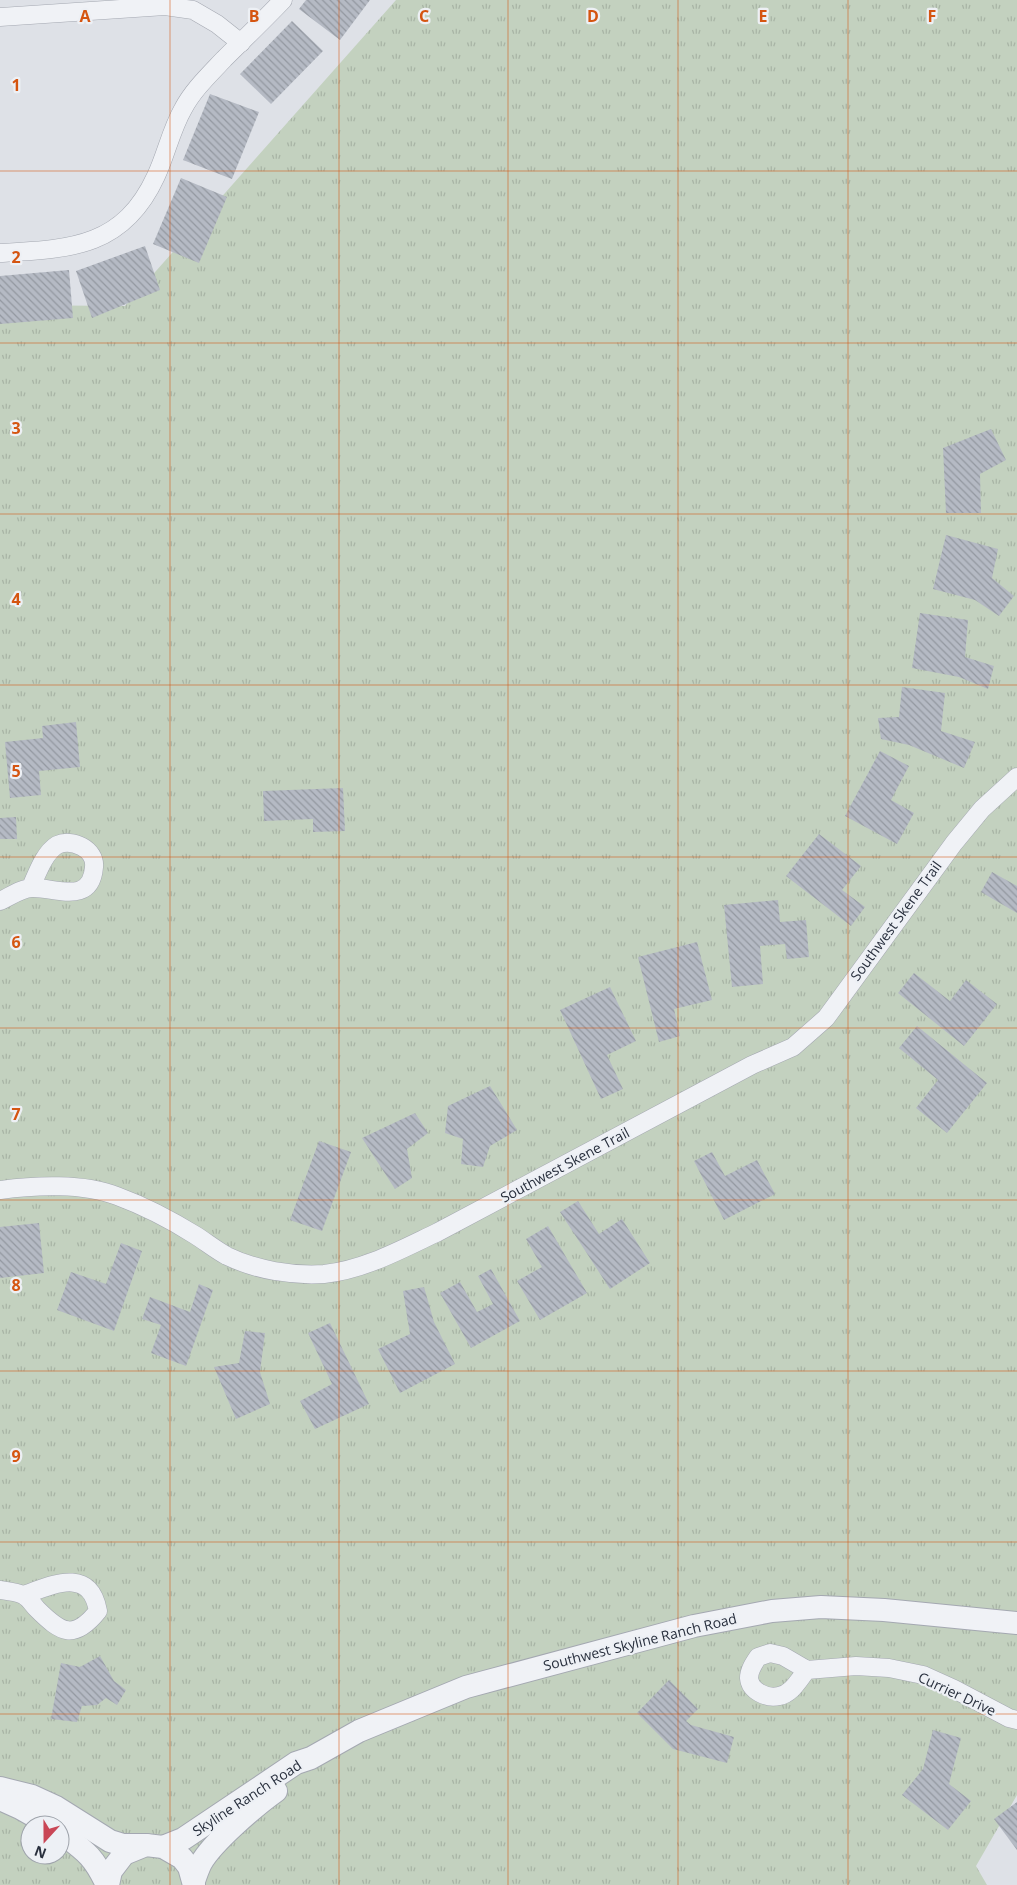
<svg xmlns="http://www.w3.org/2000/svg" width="1017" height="1885" viewBox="0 0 1017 1885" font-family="'Open Sans',sans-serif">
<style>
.grass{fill:url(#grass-tufts);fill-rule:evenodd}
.building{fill:url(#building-back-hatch)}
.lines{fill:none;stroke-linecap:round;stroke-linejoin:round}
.minor-casing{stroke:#a4a8b1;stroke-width:19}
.tertiary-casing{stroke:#a4a8b1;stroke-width:24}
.minor{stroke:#f0f2f6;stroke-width:18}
.tertiary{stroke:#f0f2f6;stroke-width:22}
.grid{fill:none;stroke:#d55511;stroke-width:1;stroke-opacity:0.55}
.labels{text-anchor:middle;stroke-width:4.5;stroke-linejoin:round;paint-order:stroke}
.street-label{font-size:14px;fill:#282f3d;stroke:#edf0f5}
.grid-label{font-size:16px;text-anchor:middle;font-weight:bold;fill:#d55511;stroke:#edf0f5;stroke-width:4.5;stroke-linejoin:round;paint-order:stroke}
</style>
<defs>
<pattern id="grass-tufts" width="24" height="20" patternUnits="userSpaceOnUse" patternTransform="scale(1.25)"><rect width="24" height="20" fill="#c3d1bf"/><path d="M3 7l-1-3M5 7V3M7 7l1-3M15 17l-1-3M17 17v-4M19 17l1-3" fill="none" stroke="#a8b4a5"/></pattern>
<pattern id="building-back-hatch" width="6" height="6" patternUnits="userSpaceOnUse" patternTransform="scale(1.25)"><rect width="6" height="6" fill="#b5bac4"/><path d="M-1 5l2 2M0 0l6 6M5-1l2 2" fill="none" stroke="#9398a0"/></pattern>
</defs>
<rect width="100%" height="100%" fill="#dee1e7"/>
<path class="grass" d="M396,0H1017V1795L976,1866L987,1885H0V305L125,306ZM30,1825H60V1855H30Z"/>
<g class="building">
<polygon points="306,0 370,0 340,40 299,9"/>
<polygon points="292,21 323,51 271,104 240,74"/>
<polygon points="210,94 259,112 232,179 183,160"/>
<polygon points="181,178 227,197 199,263 153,244"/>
<polygon points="145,246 160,290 92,318 76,271"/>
<polygon points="69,270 73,318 0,324 0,276"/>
<polygon points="991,429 1006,460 980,474 981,513 946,513 943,448"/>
<polygon points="946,535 998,549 992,578 1014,596 999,616 975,600 933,589"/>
<polygon points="920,613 968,620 965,657 994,666 988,689 959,677 912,668"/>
<polygon points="902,687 945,693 941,731 975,742 964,768 909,745 881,739 878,718 899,717"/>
<polygon points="76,722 80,767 39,771 41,795 10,798 5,742 43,738 42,726"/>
<polygon points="880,751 909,766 891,800 914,813 897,844 845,816"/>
<polygon points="343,788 345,831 313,832 313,819 264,821 263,791"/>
<polygon points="16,817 17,839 0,839 0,818"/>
<polygon points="819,834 861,866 842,890 865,907 851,926 786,876"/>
<polygon points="992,872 1017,886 1017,913 981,892"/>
<polygon points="778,900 780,922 806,920 809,957 787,959 785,944 760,946 763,984 732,987 724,905"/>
<polygon points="697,942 712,1000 674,1009 680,1036 659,1042 638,957"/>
<polygon points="914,973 950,1001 966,980 997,1004 964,1046 898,993"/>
<polygon points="610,987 636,1041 607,1055 623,1089 601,1099 560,1010"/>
<polygon points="917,1026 987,1083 947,1133 916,1108 938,1080 899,1048"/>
<polygon points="490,1086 517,1130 490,1146 483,1167 461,1164 463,1139 445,1133 448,1106"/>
<polygon points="415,1113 428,1133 407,1149 412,1178 395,1189 362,1138"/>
<polygon points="319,1141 351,1152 322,1231 290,1220"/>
<polygon points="712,1152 725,1176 757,1160 775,1194 724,1220 694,1161"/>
<polygon points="578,1201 599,1234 622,1219 650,1263 610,1289 560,1212"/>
<polygon points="39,1223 44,1273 0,1278 0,1227"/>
<polygon points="548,1226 587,1293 540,1320 517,1281 542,1267 526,1239"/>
<polygon points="121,1243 142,1251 114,1331 57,1310 71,1272 106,1284"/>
<polygon points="491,1269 520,1321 471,1348 440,1293 460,1282 477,1312 493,1304 478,1276"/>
<polygon points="199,1284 213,1290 186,1366 151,1353 161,1325 142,1319 150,1297 190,1312"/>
<polygon points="424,1287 434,1322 455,1364 400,1393 378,1349 410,1334 403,1291"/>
<polygon points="330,1323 369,1404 315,1429 300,1401 332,1384 308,1333"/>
<polygon points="245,1331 265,1333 260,1372 270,1404 236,1419 214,1367 239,1363"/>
<polygon points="100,1656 114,1681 126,1690 117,1705 106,1698 97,1705 82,1706 77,1722 51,1719 61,1663 80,1667"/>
<polygon points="669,1680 698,1709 686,1721 691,1725 734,1737 727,1763 673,1749 637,1713"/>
<polygon points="933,1730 961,1738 949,1784 971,1801 948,1830 902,1795 923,1769"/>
<polygon points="1017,1802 1017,1850 994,1819"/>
</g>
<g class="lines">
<g class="minor-casing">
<g id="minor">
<polyline points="0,17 165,6 193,10 217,24 241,43"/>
<path d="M0,253C70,249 123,248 156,176C166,155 171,130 183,109C193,90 209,75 224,59C244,39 264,20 283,0"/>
<path d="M0,901C9,897 22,888 32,888C55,887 91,906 94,867C96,849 72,838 57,845C44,853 37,874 31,887"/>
<path d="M0,1190C35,1185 84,1183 117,1196C144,1206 171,1220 195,1235C206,1242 216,1250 227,1256C256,1270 292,1276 324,1274C364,1270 402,1249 438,1232L752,1065L793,1047L826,1018L954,843L982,809L1017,777"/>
<path d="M0,1590C7,1591 17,1592 23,1595C29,1598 33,1605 37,1609C61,1633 74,1641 98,1611C90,1567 54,1584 24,1595"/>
<path d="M807,1670C799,1679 792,1694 779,1696C767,1699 750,1691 749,1678C749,1670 754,1663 758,1657L770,1653L783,1656L807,1670L856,1666L889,1668L923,1675L954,1689L1009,1718L1017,1720"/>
</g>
</g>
<g class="tertiary-casing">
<g id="tertiary">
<polyline points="0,1788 32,1796 56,1807 110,1841 123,1845 146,1845"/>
<polyline points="0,1799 20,1808 50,1825"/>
<path d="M60,1832C85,1851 93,1855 107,1885"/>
<polyline points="163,1847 183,1839 296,1763 311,1758 359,1731 466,1687 694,1626 772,1611 821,1607 884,1610 1017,1623"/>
<path d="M194,1881C196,1875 198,1869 201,1863C213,1842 255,1806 276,1791"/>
<polyline points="108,1885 111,1871 124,1854 146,1845 163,1847 182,1858 189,1867 194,1885"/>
</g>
</g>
<use href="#minor" class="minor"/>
<use href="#tertiary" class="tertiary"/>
</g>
<path class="grid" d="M170,0V1885M339,0V1885M508,0V1885M678,0V1885M848,0V1885M0,171H1017M0,343H1017M0,514H1017M0,685H1017M0,857H1017M0,1028H1017M0,1200H1017M0,1371H1017M0,1542H1017M0,1714H1017"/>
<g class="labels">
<g class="street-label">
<text transform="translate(896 921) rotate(-54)" y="5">Southwest Skene Trail</text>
<text transform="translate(565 1165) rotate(-28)" y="5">Southwest Skene Trail</text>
<text transform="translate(640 1642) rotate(-14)" y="5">Southwest Skyline Ranch Road</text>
<text transform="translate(957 1694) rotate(25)" y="5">Currier Drive</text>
<text transform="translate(247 1798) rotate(-33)" y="5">Skyline Ranch Road</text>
</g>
</g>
<g class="grid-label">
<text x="85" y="22">A</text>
<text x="254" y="22">B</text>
<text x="424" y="22">C</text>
<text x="593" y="22">D</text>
<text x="763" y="22">E</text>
<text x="932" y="22">F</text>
<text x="16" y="91">1</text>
<text x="16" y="263">2</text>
<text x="16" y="434">3</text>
<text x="16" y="605">4</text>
<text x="16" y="777">5</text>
<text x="16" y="948">6</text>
<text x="16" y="1120">7</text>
<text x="16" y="1291">8</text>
<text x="16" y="1462">9</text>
</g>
<g transform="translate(45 1840) rotate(201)"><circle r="24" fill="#edf0f5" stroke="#9ea3ab"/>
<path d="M0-4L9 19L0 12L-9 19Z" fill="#c94656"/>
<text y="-8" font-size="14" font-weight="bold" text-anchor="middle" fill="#282f3d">N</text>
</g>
</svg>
